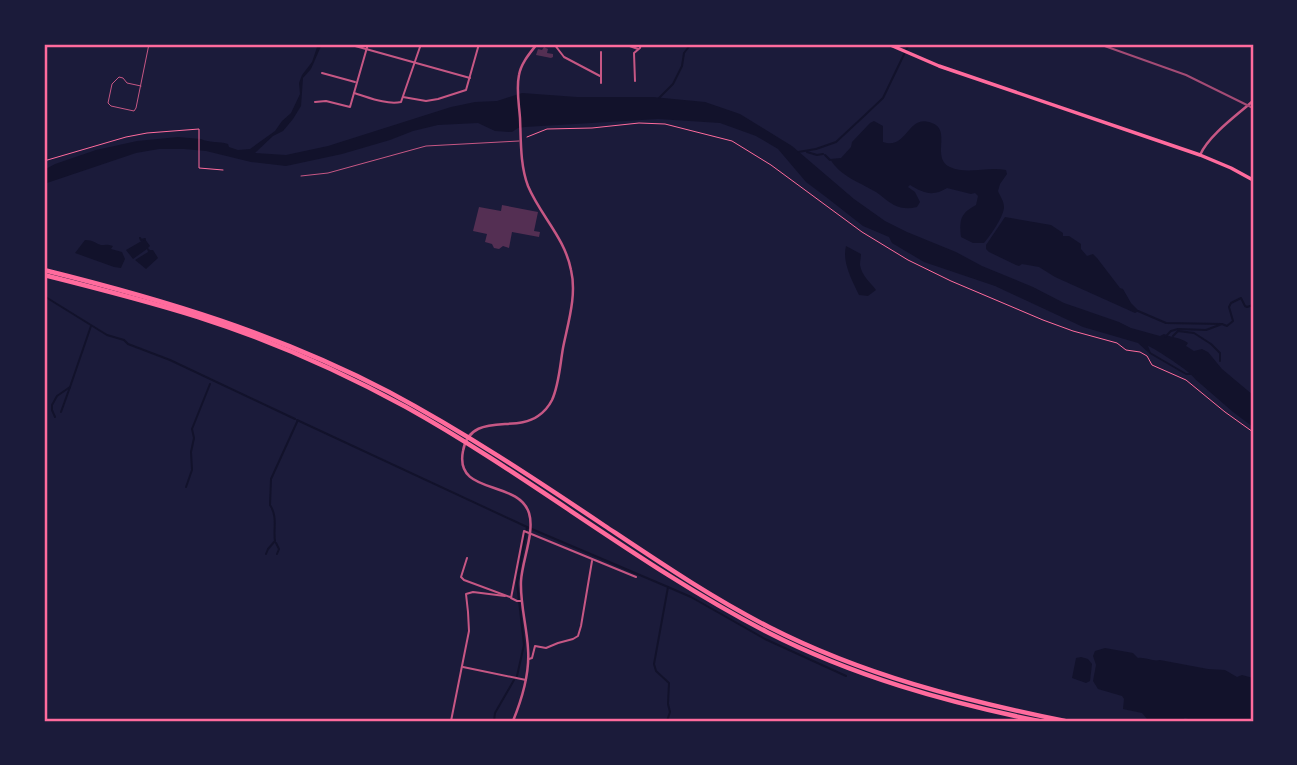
<svg xmlns="http://www.w3.org/2000/svg" width="1297" height="765" viewBox="0 0 1297 765" font-family="'Work Sans',sans-serif">
<style>
.water{fill:#12122b}
.lines{fill:none;stroke-linecap:round;stroke-linejoin:round}
.stream{stroke:#12122b;stroke-width:2}
.building{fill:#542f53}
.path{stroke:#ff6b9d;stroke-width:1}
.service{stroke:#c65784;stroke-width:1}
.minor{stroke:#c65784;stroke-width:2}
.tertiary{stroke:#c65784;stroke-width:2.5}
.primary{stroke:#ff6b9d;stroke-width:3.5}
.motorway{stroke:#ff6b9d;stroke-width:4.5}
.rail{stroke:#a44b75;stroke-width:2}
.neatline{fill:none;stroke:#ff6b9d;stroke-width:2.5}
</style>
<rect width="100%" height="100%" fill="#1b1b3a"/>
<g class="water">
<path d="M318,44H322L311,69L303,78L301,106L293,119L283,131L273,136L255,153L286,155L328,146L451,107L475,102L497,101L522,93L577,97H653L705,102L740,114L792,146L854,199L885,221L907,232L956,252L982,266L1033,287L1064,303L1119,322L1131,328L1160,336L1164,334C1172,338 1180,337 1188,343L1186,346L1194,351L1202,349L1208,352L1222,369L1253,395V427L1233,412L1195,379C1191,372 1156,349 1148,346L1151,353L1150,354L1138,343L1083,327L995,286L924,262L892,243L889,237L863,226L826,197L806,182L778,149L756,136L720,123L658,119L525,127L518,128L512,132H509L495,131L478,123L438,125L413,131L390,140L342,154L286,166L251,162L206,151L184,149H159L136,153L44,184V170L55,164L96,150L137,141L178,137L201,139C209,143 219,141 228,144L229,147L238,150L250,149L275,131L282,121L291,113L300,94L299,83L302,75L312,62Z"/>
<path d="M874,121L883,126V142C907,150 907,116 929,122C954,128 930,157 950,167C967,175 988,166 1006,170L1007,174L1000,184L998,191C1000,196 1004,201 1004,207C1004,216 991,235 984,243H973L961,237C959,219 961,213 976,205L978,196L975,193L971,194L947,188C933,197 923,193 910,185L908,187L915,192L920,202L917,207C909,209 902,209 894,205C888,202 882,196 876,192C859,182 840,176 830,159L841,158L851,147L852,142L870,123Z"/>
<polygon points="1005,217 1051,225 1063,233 1063,236 1069,236 1081,244 1081,249 1087,256 1093,254 1097,258 1120,288 1123,289 1131,303 1139,311 1135,313 1055,277 1039,267 1022,264 1019,266 1016,265 989,252 986,249 986,245"/>
<polygon points="145,239 150,246 148,248 150,250 153,250 158,258 146,269 135,260 148,252 147,249 133,259 126,250"/>
<path d="M85,240C93,240 95,243 101,245C105,245 108,244 113,246L111,249L122,252L125,259L121,268L114,267L75,253Z"/>
<path d="M846,246L861,254C861,257 860,261 860,265C862,276 870,282 876,290L868,296L859,295L857,291C851,278 842,261 846,246Z"/>
<path d="M1105,648L1133,653L1138,658C1146,657 1153,662 1160,660L1208,669L1225,670L1237,677L1242,675L1253,678V721H1195L1185,718L1180,721L1147,719L1142,713L1123,709L1124,699L1122,696L1098,689L1093,681L1096,665L1093,656L1095,651Z"/>
<polygon points="1081,657 1088,659 1092,664 1090,681 1086,683 1072,678 1076,658"/>
</g>
<g class="lines">
<g class="stream">
<polyline points="659,98 673,84 682,66 684,53 691,44"/>
<polyline points="798,152 816,149 836,142 864,116 883,98 909,44"/>
<polyline points="807,152 817,155 823,154"/>
<polyline points="825,155 830,160"/>
<polyline points="140,238 141,240 145,239"/>
<polyline points="44,296 107,335 124,340 128,344 170,360 295,419"/>
<polyline points="1138,311 1166,323 1222,324"/>
<polyline points="1173,336 1178,331 1194,333 1211,344 1220,353 1220,361"/>
<polyline points="1165,337 1171,331 1178,329 1206,330 1222,324 1227,326 1233,321 1229,307 1231,303 1241,298 1245,306 1247,307 1253,305"/>
<polyline points="1150,353 1186,374 1195,374"/>
<polyline points="61,412 70,387"/>
<polyline points="55,417 52,410 52,405 57,396 70,387 91,326"/>
<polyline points="297,420 527,527 517,583 524,645 517,676"/>
<polyline points="186,487 192,470 191,452 194,438 192,429 210,384"/>
<polyline points="527,527 668,587 654,664 656,671 669,683 668,704 670,712 667,721"/>
<polyline points="276,543 279,549 277,554"/>
<path d="M266,554L268,549L275,541C273,529 278,517 270,505L271,479L297,422"/>
<polyline points="668,587 691,597 765,639 846,676"/>
<polyline points="494,721 495,713 514,680"/>
</g>
</g>
<g class="building">
<polygon points="544,47 548,49 547,53 553,54 553,57 551,58 536,55 538,49 542,50"/>
<polygon points="502,205 538,212 534,231 540,232 539,237 512,232 509,248 503,246 499,249 494,248 492,244 485,242 487,234 473,231 479,207 501,211"/>
</g>
<g class="lines">
<g class="path">
<polyline points="527,137 547,129 592,128 639,123 665,124 732,141 771,165 862,232 908,260 951,281 1043,320 1073,331 1117,343 1126,350 1140,352 1147,356 1152,365 1186,380 1225,412 1253,432"/>
<polyline points="44,161 126,137 147,133 199,129 199,168 223,170"/>
</g>
<g class="service">
<polyline points="141,86 127,83 123,78 119,77 112,84 108,103 111,106 134,111 136,108 149,44"/>
<polyline points="301,176 328,173 426,146 519,141"/>
</g>
<g class="minor">
<polyline points="348,44 470,78"/>
<polyline points="554,44 564,57 600,76"/>
<polyline points="624,44 638,49"/>
<polyline points="322,73 355,82"/>
<polyline points="635,81 634,53 640,48 641,44"/>
<polyline points="601,83 601,52"/>
<path d="M354,93C368,97 386,105 401,102L421,44"/>
<polyline points="403,97 426,101 438,99 466,90 479,44"/>
<polyline points="315,102 326,101 350,107 368,44"/>
<polyline points="467,558 461,577 464,580 510,597"/>
<polyline points="522,601 517,601 511,598 524,531 636,577"/>
<polyline points="529,659 532,658 535,646 546,648 558,643 573,639 578,636 581,626 592,561"/>
<polyline points="463,667 526,680"/>
<polyline points="451,721 469,631 468,612 466,594 473,592 505,596"/>
</g>
<g class="tertiary">
<path d="M1200,155C1209,135 1237,115 1253,101"/>
<path d="M513,721C522,699 530,674 528,649C527,627 520,604 521,581C522,561 535,532 529,513C518,479 454,496 463,451C470,411 515,433 538,416C544,412 549,406 552,400C559,385 560,365 563,348C568,323 577,295 571,270C565,238 540,215 528,186C520,165 521,140 520,118C519,104 516,89 519,75C521,63 530,53 537,44"/>
</g>
<polyline class="primary" points="888,44 939,66 1200,155 1231,168 1253,180"/>
<g class="motorway">
<path d="M44,270C165,300 278,334 389,392C464,432 535,479 605,526C659,562 712,598 769,627C863,675 962,700 1065,721"/>
<path d="M44,275C96,288 147,301 198,317C270,340 340,371 406,407C530,476 641,567 767,632C853,676 945,702 1039,721"/>
</g>
<polyline class="rail" points="1099,44 1186,75 1253,108"/>
</g>
<rect width="1297" height="765" fill="none" stroke="#1b1b3a" stroke-width="91"/>
<rect x="46" y="46" width="1206" height="674" class="neatline"/>
</svg>
